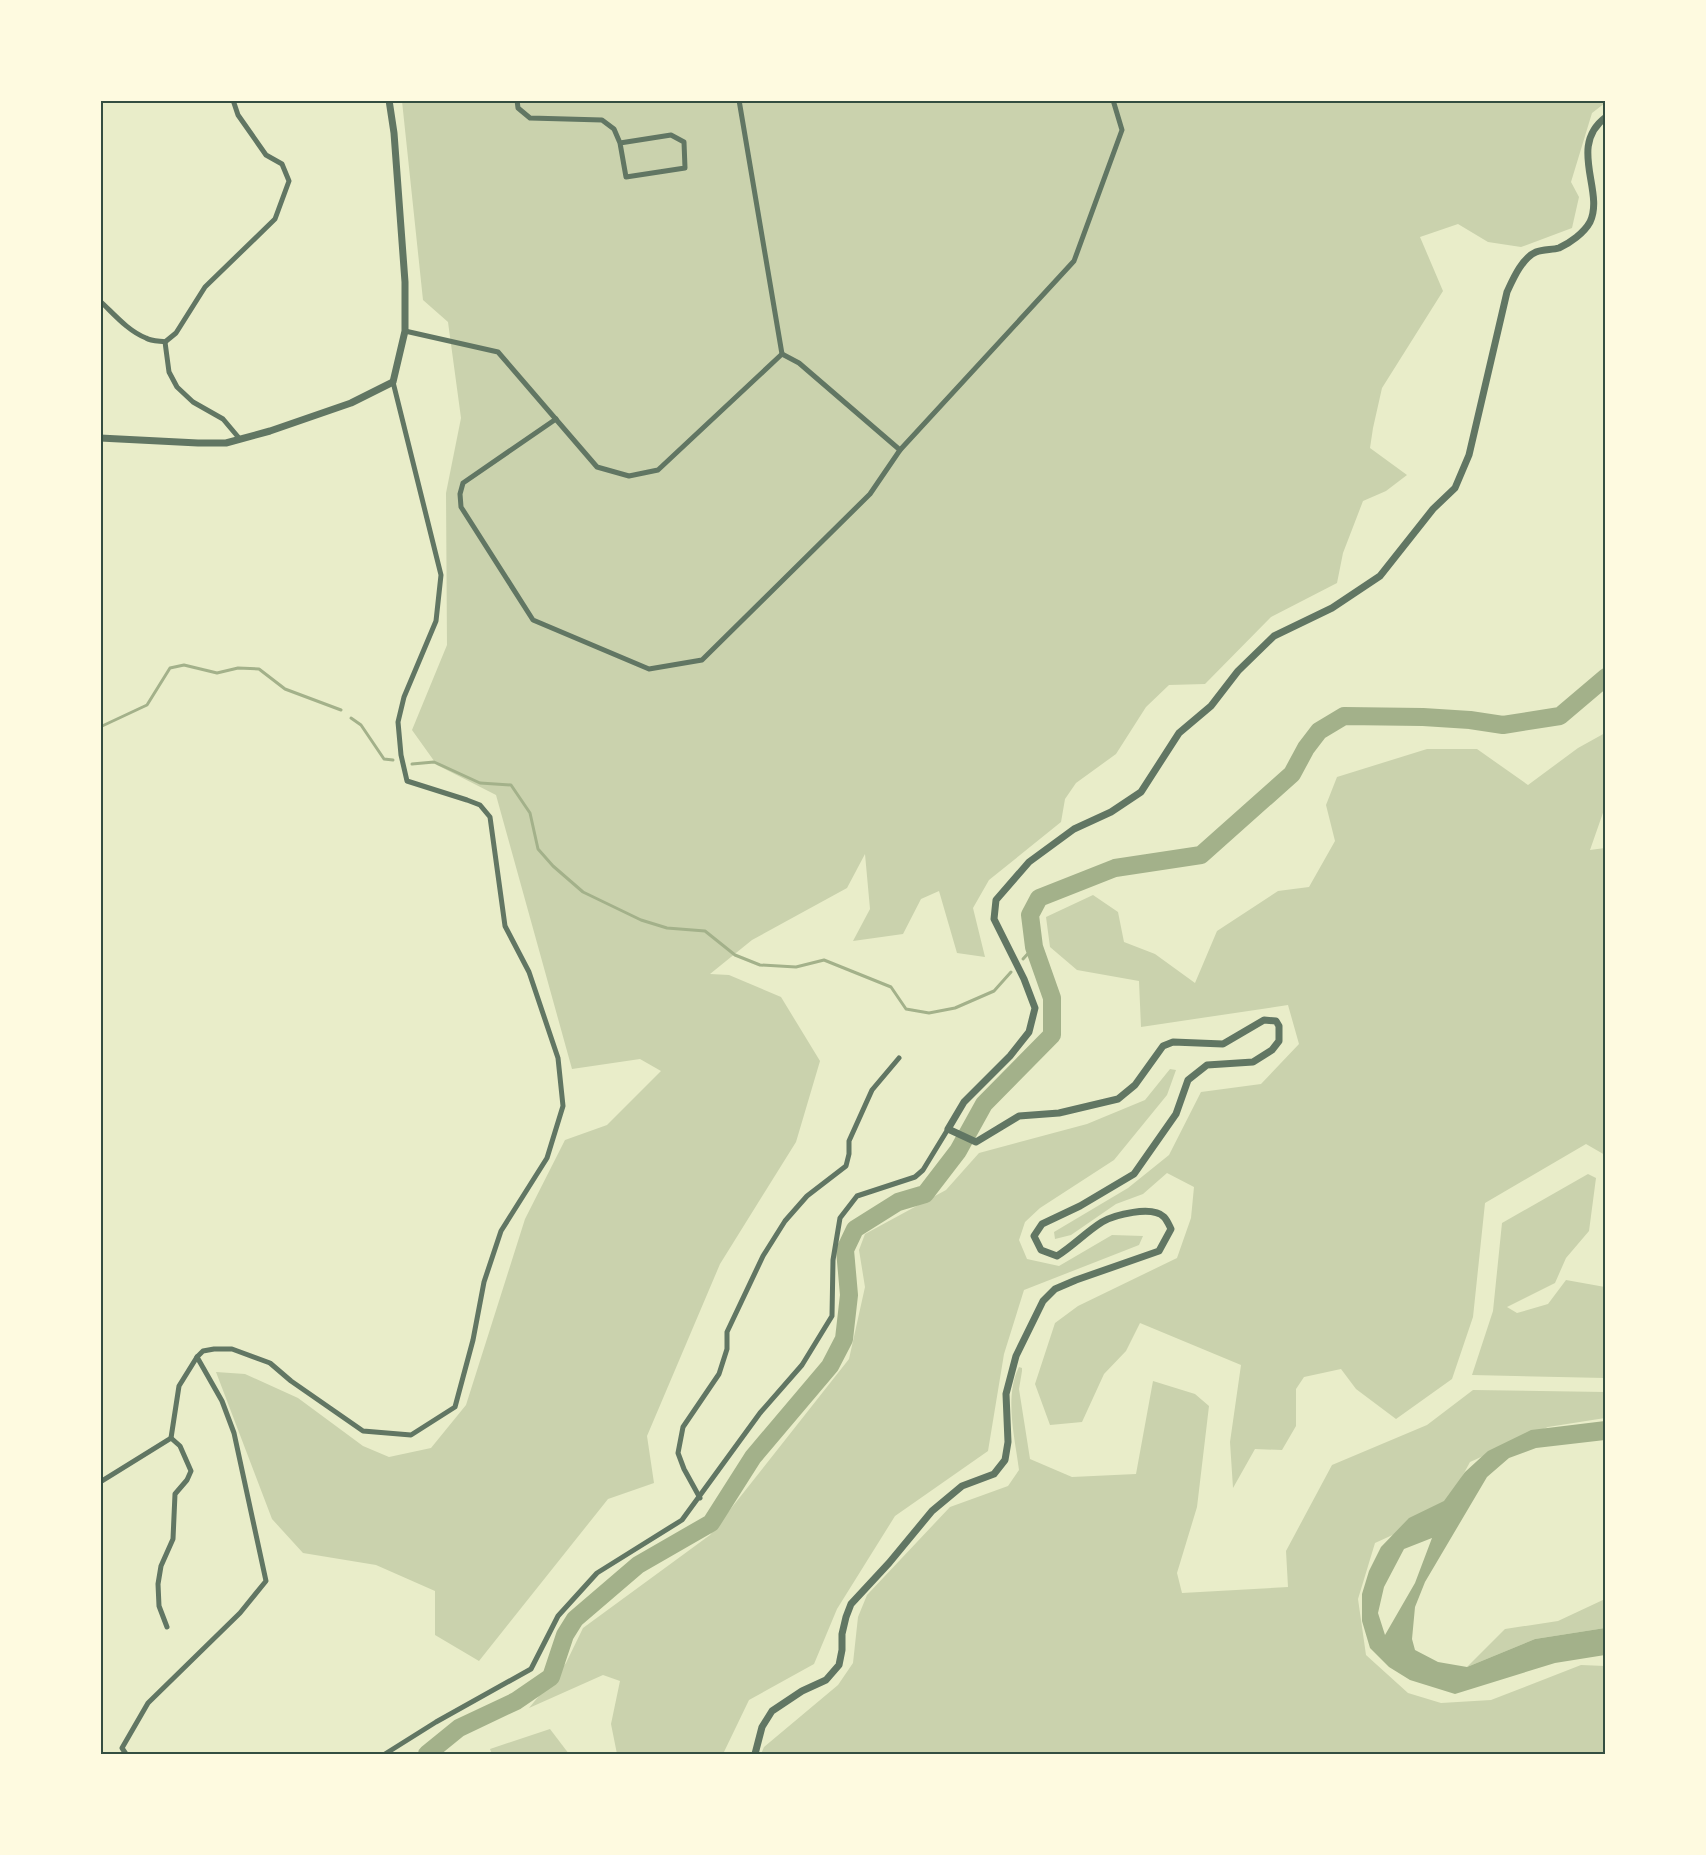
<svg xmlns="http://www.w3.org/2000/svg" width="1706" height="1855" viewBox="0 0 1706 1855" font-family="Helvetica,sans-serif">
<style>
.green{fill:#cad2ad}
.water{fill:#a3b18a;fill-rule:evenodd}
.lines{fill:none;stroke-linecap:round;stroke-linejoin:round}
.stream{stroke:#a3b18a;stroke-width:3}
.river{stroke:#a3b18a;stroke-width:18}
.minor{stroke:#617663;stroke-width:5}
.tertiary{stroke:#617663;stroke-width:7}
.neatline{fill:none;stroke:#344e41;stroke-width:2}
</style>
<rect width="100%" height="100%" fill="#e9edc9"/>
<g class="green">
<polygon points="402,101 1605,101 1605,103 1592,113 1571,182 1579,197 1572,228 1521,247 1488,242 1458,224 1420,237 1443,291 1382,388 1373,428 1370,448 1407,475 1386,491 1363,501 1343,553 1337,583 1271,617 1205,684 1169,685 1146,707 1116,754 1076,783 1065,799 1061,822 989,880 973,908 985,957 957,953 939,891 921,899 903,934 853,941 870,909 865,854 847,888 752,940 710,974 729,975 781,997 820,1061 796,1142 720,1264 647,1436 654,1483 608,1499 479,1661 435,1635 435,1591 376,1565 303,1553 272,1519 216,1372 245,1374 298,1398 363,1446 389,1457 431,1448 466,1405 525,1219 565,1140 607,1125 661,1071 640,1059 572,1069 496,795 437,765 412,730 447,645 446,493 461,418 448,322 423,300"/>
<polygon points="1605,733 1605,807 1590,850 1605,848 1605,1155 1586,1144 1485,1203 1473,1317 1452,1379 1396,1419 1356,1389 1341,1369 1304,1377 1296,1389 1296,1426 1282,1450 1255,1449 1233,1488 1230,1442 1241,1365 1140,1323 1126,1351 1104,1374 1082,1422 1050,1425 1035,1384 1055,1323 1078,1306 1177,1258 1191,1218 1194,1187 1167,1173 1143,1194 1116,1204 1071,1235 1055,1239 1054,1232 1128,1188 1169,1155 1201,1092 1261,1084 1299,1044 1288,1005 1141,1027 1139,981 1077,970 1050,947 1046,917 1093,895 1118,912 1124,942 1155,954 1195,983 1217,931 1278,891 1309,887 1335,841 1326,805 1337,777 1427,749 1477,749 1528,785 1578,748"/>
<polygon points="1170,1069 1176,1070 1167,1095 1114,1160 1040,1208 1025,1222 1019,1240 1027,1259 1059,1266 1112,1235 1143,1236 1139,1245 1024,1290 1004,1354 988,1451 895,1516 837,1609 814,1664 749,1700 723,1754 617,1754 611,1724 620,1681 603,1675 529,1708 566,1663 583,1628 710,1535 849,1359 865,1287 859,1250 865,1234 946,1190 979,1153 1087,1124 1145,1100"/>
<polygon points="1588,1174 1596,1178 1589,1231 1566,1258 1555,1283 1507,1307 1517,1313 1548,1304 1566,1280 1605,1287 1605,1378 1472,1375 1493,1311 1502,1223"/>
<path d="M1019,1367L1022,1368V1371L1019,1389L1030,1459L1072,1477L1136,1474L1153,1381L1195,1394L1209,1406L1197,1507L1177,1573L1182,1593L1288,1587L1286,1551L1332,1465L1427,1425L1473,1390L1605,1392V1418L1548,1427L1470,1462L1443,1512L1375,1543L1358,1599L1366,1655L1408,1693L1441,1703L1491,1700L1581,1665L1605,1666V1754H761L764,1747L838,1685L853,1663L858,1617L867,1595L950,1507L1008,1486L1019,1470C1015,1438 1004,1396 1019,1367Z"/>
<polygon points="1605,1599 1605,1628 1535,1639 1467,1667 1505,1629 1558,1621"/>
<polygon points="550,1729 569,1754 492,1754 490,1749"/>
</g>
<path class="water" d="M1605,1421V1440L1536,1448L1509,1458L1487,1477L1425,1582L1415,1607L1412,1639L1415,1650L1438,1662L1467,1667L1535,1639L1605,1628V1655L1555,1663L1455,1694L1410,1680L1389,1667L1370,1648L1362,1621V1594L1369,1571L1381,1547L1409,1518L1444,1501L1465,1472L1488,1451L1531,1430ZM1432,1538L1415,1583L1385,1635L1378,1613L1384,1587L1404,1549Z"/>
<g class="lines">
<g class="stream">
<polyline points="351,718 361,725 384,759 393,760"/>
<polyline points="100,727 147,705 170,668 184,665 217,673 238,668 259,669 285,689 341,710"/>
<polyline points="412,764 434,762 480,783 511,785 530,813 538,849 553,866 583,892 641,920 667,928 705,931 735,955 760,965 796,967 824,960 891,987 906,1009 929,1013 955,1008 994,991 1011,972"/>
<polyline points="1023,959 1034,947"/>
</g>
<polyline class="river" points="427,1754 459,1728 516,1701 551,1677 565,1635 575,1619 638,1565 711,1523 753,1457 830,1366 844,1339 849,1295 845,1250 855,1229 898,1202 925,1194 958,1151 984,1104 1052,1035 1052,998 1034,947 1030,915 1039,898 1115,868 1201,855 1292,774 1306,748 1319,731 1344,716 1423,717 1470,720 1503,725 1560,716 1606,677"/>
<g class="minor">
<polyline points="517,100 518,108 530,118 602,120 614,129 620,143 626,177 685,168 684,142 671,135 620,143"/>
<path d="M100,301C114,314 128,331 146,338C151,341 159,341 165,342L169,372L177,387L193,402L223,419L239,438"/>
<polyline points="405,331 498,352 597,467 629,476 658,470 782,354 739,100"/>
<polyline points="165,342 176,333 205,287 275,219 289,181 282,164 266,155 238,115 233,100"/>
<polyline points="782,354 799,363 900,450 1074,261 1122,130 1113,100"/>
<polyline points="556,419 463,483 460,494 461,507 533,620 649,669 702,660 870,494 900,450"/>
<polyline points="100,1482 171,1438 179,1386 197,1357"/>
<polyline points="700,1498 684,1469 678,1453 683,1427 719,1374 727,1349 727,1332 763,1256 785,1221 807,1196 846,1166 849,1154 849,1141 872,1090 899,1058"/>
<polyline points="167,1627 159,1606 158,1584 161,1566 173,1539 175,1494 187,1480 191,1471 180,1446 171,1438"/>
<polyline points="126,1754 122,1748 148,1703 240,1613 266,1581 234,1433 222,1401 197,1357 203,1351 214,1349 232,1349 270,1363 291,1381 363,1431 411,1435 455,1407 473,1340 484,1282 501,1231 547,1158 563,1106 558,1058 529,972 505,926 490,817 480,805 467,800 407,781 401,755 398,722 404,697 436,621 441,575 393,382"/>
<polyline points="385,1754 436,1722 531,1669 558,1616 597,1573 682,1520 760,1413 802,1365 832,1316 833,1260 840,1218 857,1196 915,1177 923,1170 948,1129"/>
</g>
<g class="tertiary">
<polyline points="100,438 198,443 226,443 270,431 351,403 393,382 405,331 405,282 394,133 389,100"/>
<path d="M755,1754L762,1727L772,1711L802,1691L826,1680L839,1665L842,1650V1634L846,1617L851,1604L889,1563L932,1511L962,1486L994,1474L1005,1460L1008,1442L1006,1394L1016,1356L1043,1301L1055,1289L1076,1280L1159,1251L1171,1229C1169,1225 1167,1220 1164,1217C1152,1205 1114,1215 1102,1222C1086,1232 1073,1246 1057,1256L1041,1250L1034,1236L1042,1224L1080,1206L1134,1174L1176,1114L1188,1080L1207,1065L1253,1062L1272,1050L1279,1041V1026L1276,1021L1264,1020L1223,1044L1173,1042L1163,1046L1135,1085L1118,1099L1059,1113L1019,1116L976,1142L948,1129L964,1102L1010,1056L1029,1032L1035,1008L1024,979L994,919L996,900L1029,862L1074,829L1111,812L1141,792L1179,733L1211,706L1238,671L1274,636L1332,608L1380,576L1433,509L1455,488L1469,455L1507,292C1513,279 1522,258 1536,252C1543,249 1552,250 1559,248C1570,243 1584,233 1590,222C1605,191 1567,146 1606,117"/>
</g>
</g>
<rect width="1706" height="1855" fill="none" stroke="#fefae0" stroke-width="204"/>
<rect x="102" y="102" width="1502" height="1651" class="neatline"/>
</svg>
